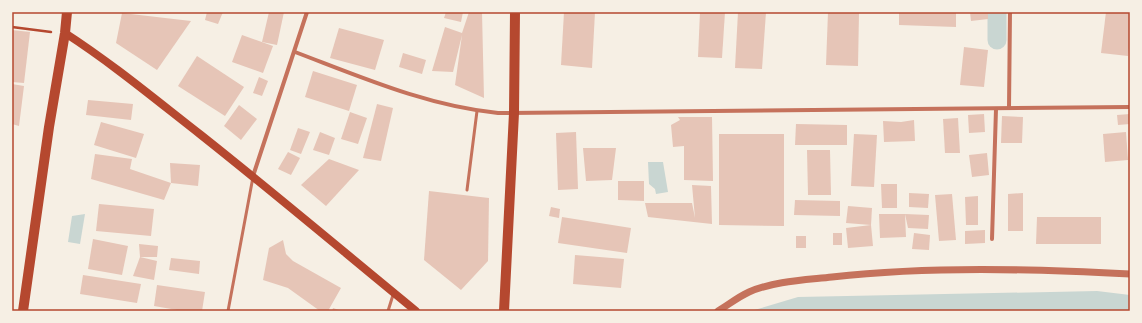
<svg xmlns="http://www.w3.org/2000/svg" width="1142" height="323" viewBox="0 0 1142 323" font-family="'Titillium Web',sans-serif">
<style>
.water{fill:#c9d6d2}
.lines{fill:none;stroke-linecap:round;stroke-linejoin:round}
.canal{stroke:#c9d6d2;stroke-width:19}
.building{fill:#e6c5b7}
.path{stroke:#b5482f;stroke-width:2.5}
.service{stroke:#c5725c;stroke-width:3}
.minor{stroke:#c5725c;stroke-width:4}
.tertiary{stroke:#c5725c;stroke-width:7}
.secondary{stroke:#b5482f;stroke-width:8}
.primary{stroke:#b5482f;stroke-width:10}
.neatline{fill:none;stroke:#b5482f;stroke-width:1.5}
</style>
<rect width="100%" height="100%" fill="#f6efe4"/>
<g class="water">
<polygon points="648,162 663,162 668,192 656,194 655,189 649,184"/>
<polygon points="85,214 80,244 68,242 72,216"/>
<polygon points="1097,291 1130,295 1130,311 751,311 798,297"/>
</g>
<g class="lines">
<polyline class="canal" points="997,40 997,12"/>
</g>
<g class="building">
<polygon points="207,12 223,12 218,24 205,20"/>
<polygon points="269,12 284,12 277,45 262,42"/>
<polygon points="446,12 463,12 461,22 444,18"/>
<polygon points="469,12 482,12 484,98 455,85 462,35 453,72 432,71 445,27 462,33"/>
<polygon points="564,12 595,12 592,68 561,65"/>
<polygon points="700,12 725,12 722,58 698,57"/>
<polygon points="738,12 766,12 762,69 735,68"/>
<polygon points="828,12 859,13 858,66 826,65"/>
<polygon points="899,12 956,12 956,27 899,25"/>
<polygon points="970,12 988,12 988,19 971,21"/>
<polygon points="1106,12 1130,12 1130,39 1128,56 1101,53"/>
<polygon points="122,13 191,21 157,70 116,43"/>
<polygon points="339,28 384,40 375,70 330,58"/>
<polygon points="12,30 30,32 24,83 12,82"/>
<polygon points="242,35 273,46 263,73 232,62"/>
<polygon points="964,47 988,50 984,87 960,85"/>
<polygon points="403,53 426,60 422,74 399,67"/>
<polygon points="197,56 244,87 225,116 178,86"/>
<polygon points="313,71 357,85 349,111 305,97"/>
<polygon points="259,77 268,81 262,96 253,93"/>
<polygon points="12,84 24,86 19,126 12,124"/>
<polygon points="88,100 133,104 131,120 86,115"/>
<polygon points="377,104 393,108 381,161 363,158"/>
<polygon points="239,105 257,119 241,140 224,126"/>
<polygon points="350,112 367,118 358,144 341,139"/>
<polygon points="984,114 985,132 969,133 968,115"/>
<polygon points="1130,114 1130,124 1118,125 1117,115"/>
<polygon points="1002,116 1023,117 1022,143 1001,143"/>
<polygon points="678,117 712,117 713,181 684,180 684,146 673,147 671,125 680,120"/>
<polygon points="958,118 960,153 945,153 943,119"/>
<polygon points="914,120 915,141 884,142 883,121 901,122"/>
<polygon points="101,122 144,134 136,158 94,145"/>
<polygon points="796,124 847,125 847,145 795,145"/>
<polygon points="298,128 310,132 301,154 290,150"/>
<polygon points="320,132 335,138 329,155 313,150"/>
<polygon points="576,132 578,189 558,190 556,133"/>
<polygon points="1126,132 1128,160 1105,162 1103,134"/>
<polygon points="719,134 784,134 784,226 719,225"/>
<polygon points="854,134 877,135 874,187 851,186"/>
<polygon points="583,148 616,148 612,180 586,181"/>
<polygon points="807,150 830,150 831,195 808,195"/>
<polygon points="288,152 300,158 291,175 278,169"/>
<polygon points="987,153 989,175 972,177 969,155"/>
<polygon points="95,154 132,159 130,169 171,183 164,200 91,179"/>
<polygon points="329,159 359,170 326,206 301,185"/>
<polygon points="170,163 200,165 198,186 171,183"/>
<polygon points="618,181 644,181 644,201 618,200"/>
<polygon points="881,184 897,184 897,208 882,208"/>
<polygon points="692,185 711,186 712,224 648,217 645,203 692,203 695,218"/>
<polygon points="429,191 489,198 488,261 461,290 424,260"/>
<polygon points="909,193 929,194 928,208 909,207"/>
<polygon points="1023,193 1023,231 1008,231 1008,194"/>
<polygon points="952,194 956,240 939,241 935,195"/>
<polygon points="978,196 978,225 966,225 965,197"/>
<polygon points="795,200 840,201 840,216 794,215"/>
<polygon points="99,204 154,209 151,236 96,231"/>
<polygon points="848,206 872,208 871,225 846,223"/>
<polygon points="551,207 560,209 559,218 549,216"/>
<polygon points="879,214 905,214 929,215 928,229 908,228 905,214 906,237 880,238"/>
<polygon points="562,217 631,228 627,253 558,243"/>
<polygon points="1037,217 1101,217 1101,244 1036,244"/>
<polygon points="871,225 873,246 848,248 846,228"/>
<polygon points="985,230 985,243 965,244 965,231"/>
<rect x="833" y="233" width="9" height="12"/>
<polygon points="914,233 930,235 929,250 912,249"/>
<rect x="796" y="236" width="10" height="12"/>
<polygon points="93,239 128,246 122,275 88,269"/>
<polygon points="283,240 286,254 293,261 341,288 328,311 320,311 288,288 263,280 269,248"/>
<polygon points="139,244 158,246 157,257 140,257"/>
<polygon points="575,255 624,259 621,288 573,284"/>
<polygon points="140,257 157,261 154,280 133,276"/>
<polygon points="171,258 200,261 199,274 169,270"/>
<polygon points="83,275 141,284 137,303 80,294"/>
<polygon points="157,285 205,292 202,311 183,311 154,306"/>
<polygon points="333,308 342,311 332,311"/>
</g>
<g class="lines">
<polyline class="path" points="12,27 51,32"/>
<g class="service">
<polyline points="467,190 477,111"/>
<polyline points="228,311 253,177"/>
<polyline points="388,311 393,295"/>
</g>
<g class="minor">
<path d="M295,52C361,77 427,106 498,113L1130,107"/>
<polyline points="1009,108 1010,12"/>
<polyline points="253,176 307,12"/>
<polyline points="992,239 996,109"/>
</g>
<path class="tertiary" d="M718,311C728,305 738,297 749,292C774,281 805,280 832,277C931,266 1031,269 1130,274"/>
<path class="secondary" d="M65,33C113,64 156,100 201,135C273,192 344,252 416,311"/>
<g class="primary">
<polyline points="23,311 49,127 65,33 67,12"/>
<polyline points="504,311 514,113 515,12"/>
</g>
</g>
<rect width="1142" height="323" fill="none" stroke="#f6efe4" stroke-width="26"/>
<rect x="13" y="13" width="1116" height="297" class="neatline"/>
</svg>
